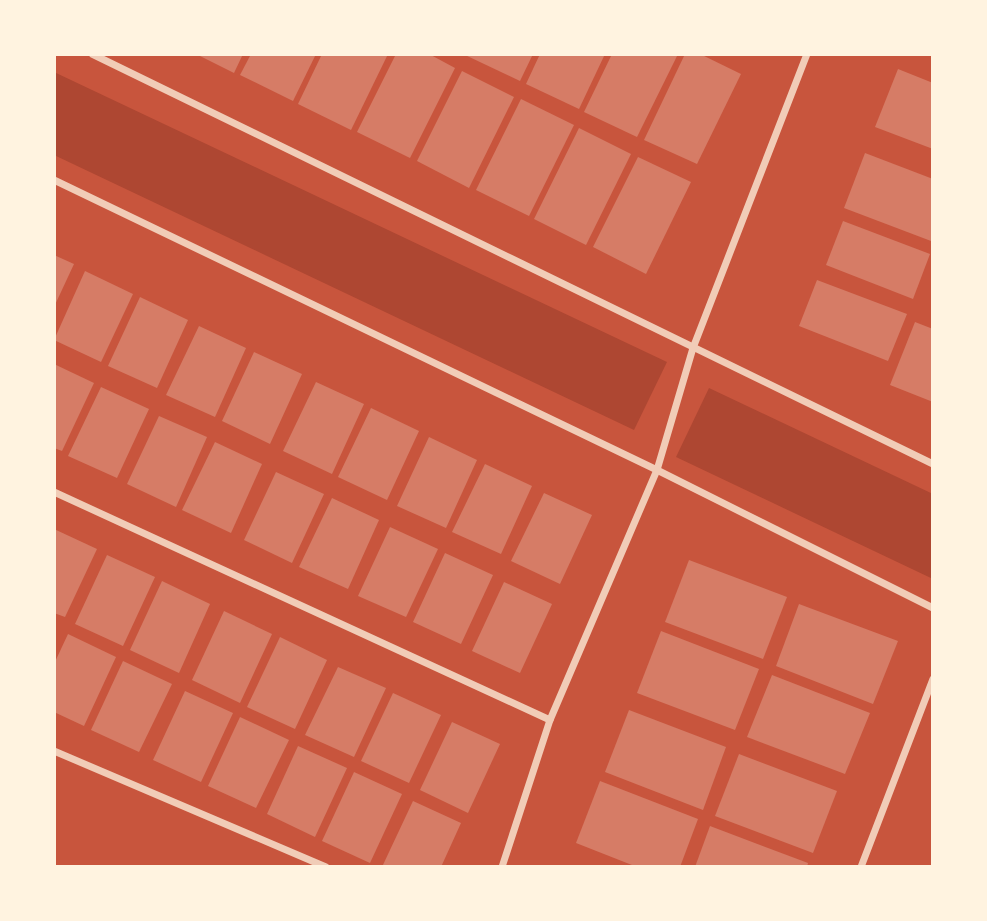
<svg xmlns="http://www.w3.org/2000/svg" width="987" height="921" viewBox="0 0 987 921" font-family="Rubik,sans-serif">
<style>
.green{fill:#ae4732}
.building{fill:#d67c66}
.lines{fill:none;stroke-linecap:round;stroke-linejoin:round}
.minor{stroke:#f1ccb7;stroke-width:7}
</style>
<rect width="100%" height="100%" fill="#c8553d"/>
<g class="green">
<polygon points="54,72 667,362 634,430 54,155"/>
<polygon points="709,388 933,494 933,579 676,457"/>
</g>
<g class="building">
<polygon points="196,54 243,54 234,73"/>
<polygon points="251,54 316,54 293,101 240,75"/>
<polygon points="322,54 388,54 351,130 298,104"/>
<polygon points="396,54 429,54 455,68 410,158 357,132"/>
<polygon points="463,54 533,54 520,81"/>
<polygon points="540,54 605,54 579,109 526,84"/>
<polygon points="612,54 678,54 637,137 584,112"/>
<polygon points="685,54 700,54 741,74 697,164 644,140"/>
<polygon points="898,69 933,83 933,149 875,127"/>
<polygon points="462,71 514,97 469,188 417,161"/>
<polygon points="521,99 574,125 529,216 476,190"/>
<polygon points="579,128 631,154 586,245 534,219"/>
<polygon points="865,153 933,179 931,241 844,208"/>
<polygon points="638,157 691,182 646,274 593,247"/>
<polygon points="843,221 930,254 913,299 826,265"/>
<polygon points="54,255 74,264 54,307"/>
<polygon points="85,271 133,294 101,362 54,340"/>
<polygon points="817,280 907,314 888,361 799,326"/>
<polygon points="140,297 188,320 157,388 108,366"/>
<polygon points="915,322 933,329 933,402 890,385"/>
<polygon points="199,326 246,348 215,417 166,395"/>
<polygon points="254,352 302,374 270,444 222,421"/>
<polygon points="54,364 94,383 62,451 54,448"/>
<polygon points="316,382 364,404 332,474 283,451"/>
<polygon points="101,387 149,409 117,478 68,456"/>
<polygon points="371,408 419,431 387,500 338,477"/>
<polygon points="159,416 207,437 176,507 127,484"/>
<polygon points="429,437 477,460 446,528 397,506"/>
<polygon points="215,442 262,464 231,533 182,510"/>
<polygon points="485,464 532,486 501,554 452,532"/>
<polygon points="276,472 324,494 292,563 244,540"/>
<polygon points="544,493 592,515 560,584 511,561"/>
<polygon points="332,498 379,520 348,589 299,567"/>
<polygon points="390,527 438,549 406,617 358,596"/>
<polygon points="54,529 97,549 65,617 54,613"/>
<polygon points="445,553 493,575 461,644 413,622"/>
<polygon points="107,555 155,577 123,646 75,624"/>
<polygon points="689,560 787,597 763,659 665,622"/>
<polygon points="162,581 210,604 179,673 130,650"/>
<polygon points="504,582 552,604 520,673 472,651"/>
<polygon points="799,604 898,641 873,704 776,666"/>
<polygon points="224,611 272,634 240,703 192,680"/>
<polygon points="661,631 759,669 735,730 637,693"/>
<polygon points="68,634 116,657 84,726 54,712 54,664"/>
<polygon points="280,637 327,660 295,729 247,707"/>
<polygon points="123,661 172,684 139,752 91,730"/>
<polygon points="338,667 386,688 354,757 305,735"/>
<polygon points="772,675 870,713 845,774 747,737"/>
<polygon points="185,691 233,713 201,782 153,760"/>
<polygon points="393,693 441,715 409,783 361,761"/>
<polygon points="629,710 726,747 703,810 605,772"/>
<polygon points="240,717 289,740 256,808 208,786"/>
<polygon points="452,722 500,744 468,813 420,790"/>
<polygon points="298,746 347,768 315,837 267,814"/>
<polygon points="739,754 837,791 813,853 715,816"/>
<polygon points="354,772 402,794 370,863 322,841"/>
<polygon points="600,781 698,819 680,867 637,867 576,843"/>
<polygon points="413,801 461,823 441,867 382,867"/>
<polygon points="710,826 808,863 807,867 695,867"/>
</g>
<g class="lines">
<g class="minor">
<polyline points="92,54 933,464"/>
<polyline points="54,180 657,470 933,608"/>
<polyline points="54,492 550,720"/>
<polyline points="54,751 326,867"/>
<polyline points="502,867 550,720 657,470 693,348 807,54"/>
<polyline points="861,867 933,679"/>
</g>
</g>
<rect width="987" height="921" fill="none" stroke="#fff3e0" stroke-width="112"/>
</svg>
